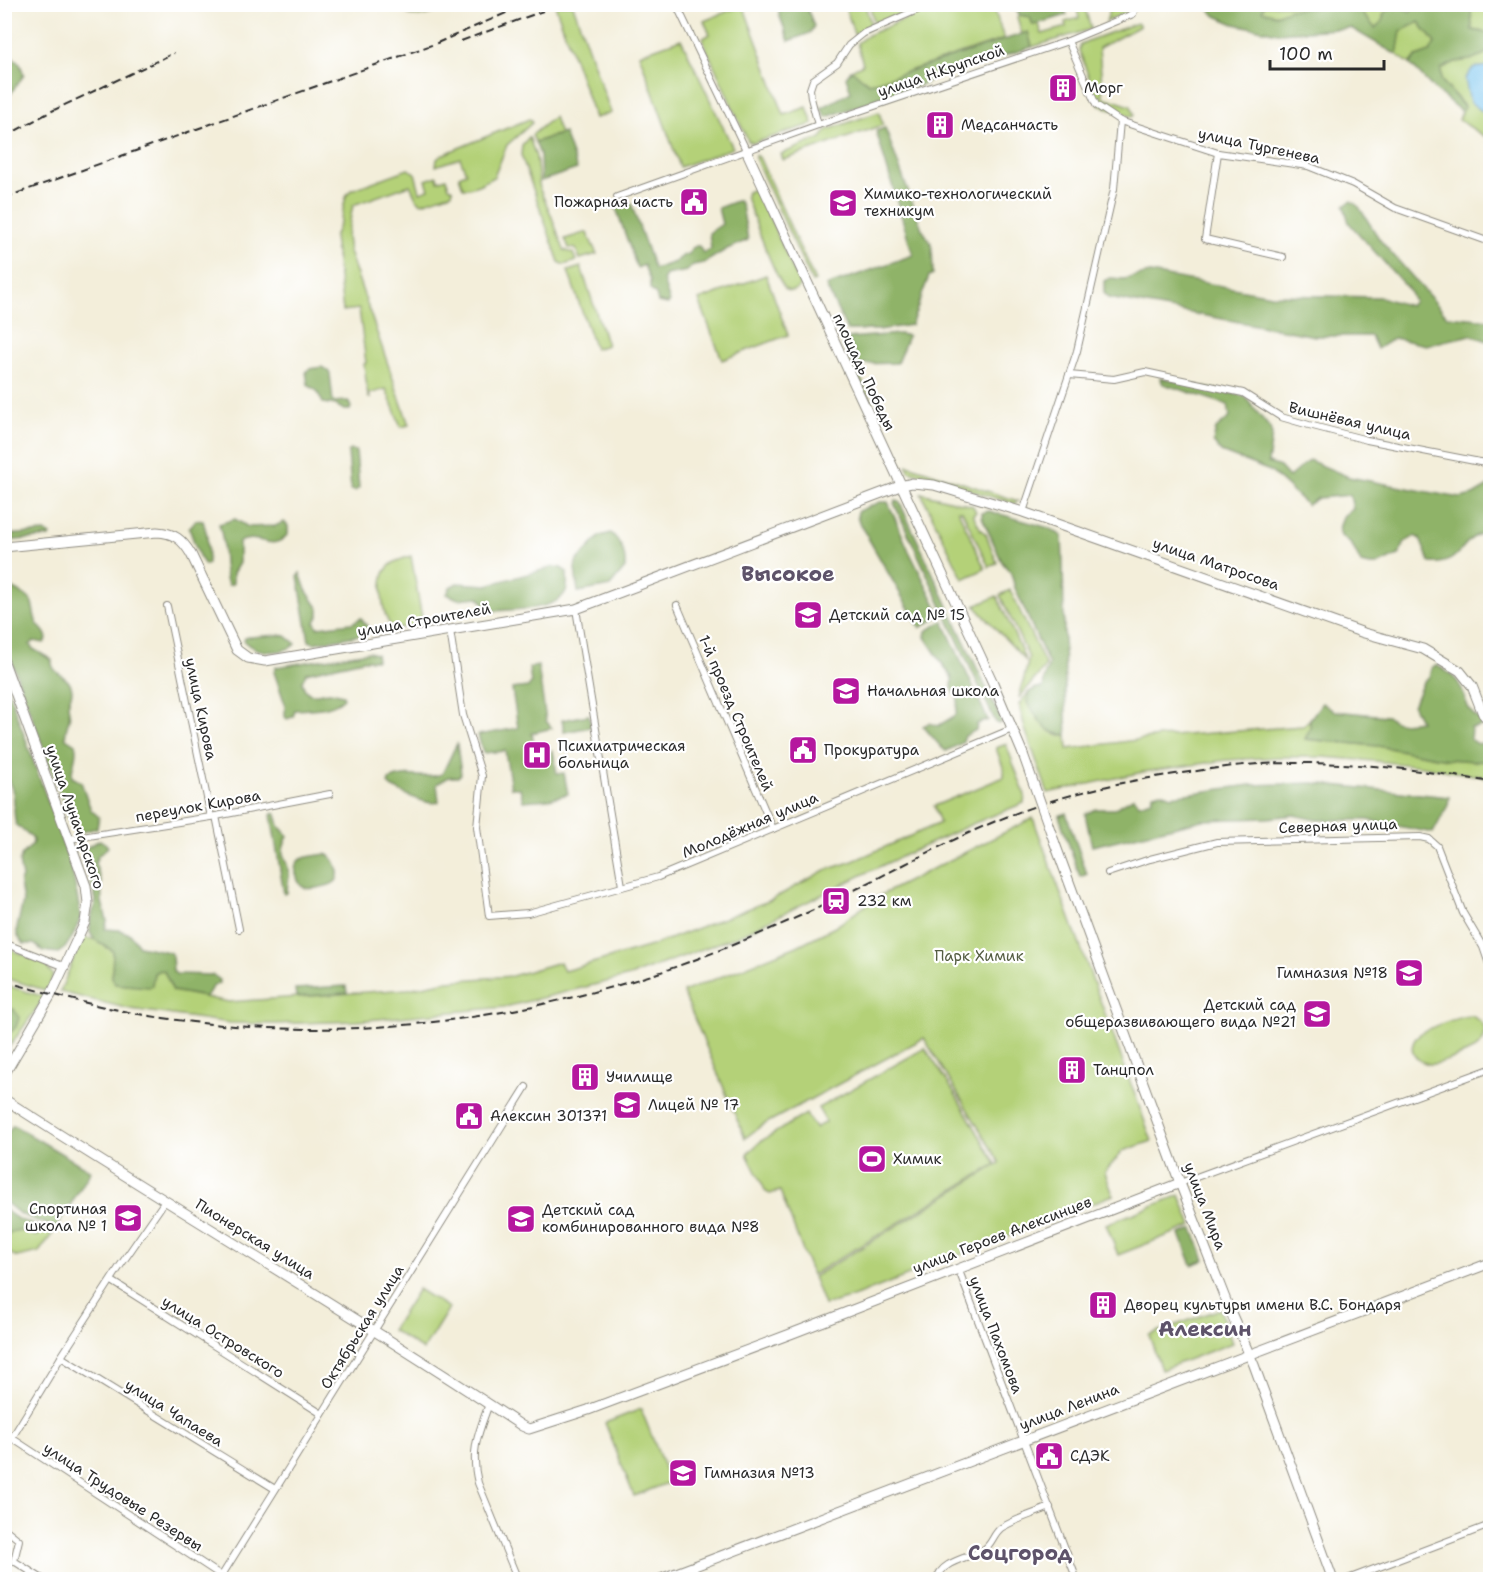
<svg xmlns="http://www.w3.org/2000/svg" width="1495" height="1584" viewBox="0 0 1495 1584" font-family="'Shantell Sans',sans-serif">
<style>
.green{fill:#b4d178;stroke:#707e52;stroke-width:1.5}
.forest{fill:#8fb368;stroke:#5d6f4a;stroke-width:1.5}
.water{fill:#73c2ee;stroke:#4f768c;stroke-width:1.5}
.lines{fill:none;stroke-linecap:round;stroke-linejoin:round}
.street-casing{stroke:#8f8c82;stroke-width:8}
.secondary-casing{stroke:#8f8c82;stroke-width:11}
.street{stroke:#fff;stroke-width:6}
.secondary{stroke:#fff;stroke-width:9}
.rail{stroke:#2b2b2b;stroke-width:2;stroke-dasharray:9 4.5;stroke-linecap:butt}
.secondary-bridge-casing{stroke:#8f8c82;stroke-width:11;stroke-linecap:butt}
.secondary-bridge{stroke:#fff;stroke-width:9}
.labels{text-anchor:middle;stroke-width:4.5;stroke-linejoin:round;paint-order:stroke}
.street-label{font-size:15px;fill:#2b2b2b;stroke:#fff}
.poi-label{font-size:15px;fill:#2b2b2b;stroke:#fff;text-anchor:start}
.park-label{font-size:15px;fill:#545d42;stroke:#fff}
.district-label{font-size:21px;font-weight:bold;fill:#5e536a;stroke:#fff}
</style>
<rect width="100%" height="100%" fill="#fff"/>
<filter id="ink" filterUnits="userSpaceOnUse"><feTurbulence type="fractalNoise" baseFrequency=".0167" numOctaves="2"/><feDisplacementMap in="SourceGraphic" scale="12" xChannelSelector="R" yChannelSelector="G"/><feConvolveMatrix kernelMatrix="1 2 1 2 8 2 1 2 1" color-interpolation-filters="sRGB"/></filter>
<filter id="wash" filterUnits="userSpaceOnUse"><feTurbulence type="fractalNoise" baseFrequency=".008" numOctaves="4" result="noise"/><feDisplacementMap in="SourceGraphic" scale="24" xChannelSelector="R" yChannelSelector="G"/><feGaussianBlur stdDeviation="1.35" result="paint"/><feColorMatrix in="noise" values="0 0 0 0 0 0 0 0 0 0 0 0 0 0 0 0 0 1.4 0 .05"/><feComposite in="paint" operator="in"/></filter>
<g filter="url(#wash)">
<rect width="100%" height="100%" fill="#f3eeda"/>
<g class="green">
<path d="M403,5H454C439,10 424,20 408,14Z"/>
<polygon points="555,5 573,5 611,113 595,118"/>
<polygon points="743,5 784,115 807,107 813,124 753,143 748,141 702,39 710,34 704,21"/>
<polygon points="845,5 865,5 872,27 854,34"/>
<polygon points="877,5 902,5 900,14 875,26 870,7"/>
<polygon points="937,5 993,5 1004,39 879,81 869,83 851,70 863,64 857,43 868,35"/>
<polygon points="1076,5 1084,5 1091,29 1032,47 1028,32 1022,34 1017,17 1020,15 1030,17 1033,25 1039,24 1042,34 1066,27 1065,22 1079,18"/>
<polygon points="1111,5 1133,5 1130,10 1106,22"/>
<path d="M1254,5H1396L1384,13L1382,22L1375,28L1359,10L1349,6C1319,19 1291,17 1259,12Z"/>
<polygon points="1466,5 1488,5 1490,7 1490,33 1472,30 1471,10"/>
<polygon points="1419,22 1435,43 1430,52 1416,57 1410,64 1397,55 1400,31"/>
<polygon points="1137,23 1140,26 1099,48 1103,97 1131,106 1134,115 1132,117 1099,105 1079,50 1080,45 1085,42"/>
<polygon points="681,39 733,148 680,167 639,54"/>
<polygon points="1488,52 1490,52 1490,66 1473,68 1486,114 1490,115 1490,137 1484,136 1459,120 1464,106 1441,80 1441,69 1455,62 1470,60"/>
<polygon points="879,112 883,125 783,160 781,154 821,138 827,130"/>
<polygon points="554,117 560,134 535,142 532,135"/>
<path d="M529,119L532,120V123L507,145L494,177C485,182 473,189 463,188L459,176L466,173L460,158L436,166L437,159L444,154Z"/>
<polygon points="529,137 536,157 540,190 550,212 564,250 573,253 576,261 564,265 559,262 521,155 522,145"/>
<polygon points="755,155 759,157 815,281 812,282 755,158"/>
<polygon points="408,169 415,173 420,192 429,189 426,180 437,176 438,181 446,178 449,187 453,189 452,193 422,203 417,200 410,185 353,205 347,236 349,252 409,425 401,427 386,389 369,394 370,398 368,397 364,364 366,363 359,309 343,311 334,237 340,223 346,196 351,190"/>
<path d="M754,189L759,194L799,283L800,286L796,290C792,291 791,292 787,290C776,283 752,213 746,197L747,192Z"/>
<polygon points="584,233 587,233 597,254 580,259 576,249 569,248 565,239"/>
<polygon points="581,267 607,345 595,349 568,271"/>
<polygon points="766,275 788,335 722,360 699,300"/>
<polygon points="841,342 846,346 904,471 901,471"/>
<polygon points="908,465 1018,501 1014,504 909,471 907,466"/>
<polygon points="921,493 973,506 976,512 973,514 981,530 986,534 997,563 989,567 962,511 958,510 985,569 963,579"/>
<path d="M411,556L423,624L394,629C382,620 378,582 386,570C392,561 402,559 411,556Z"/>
<polygon points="1010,590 1046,666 1019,698 1029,658 1000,595"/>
<polygon points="997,596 1026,661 975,606"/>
<polygon points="1029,692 1027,702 1056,735 1067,735 1068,749 1159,737 1303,726 1310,719 1310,729 1305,739 1378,746 1447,759 1490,762 1490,778 1422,766 1374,761 1322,757 1280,757 1227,760 1143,772 1048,793 1025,729 1019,704"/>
<polygon points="1006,744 1025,795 1024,803 972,824 868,872 740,935 630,976 505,1007 357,1021 274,1024 230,1023 130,1009 60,992 82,938 94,939 113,951 112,977 152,985 154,973 160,970 164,971 173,991 229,1002 408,989 447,981 512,976 560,962 564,971 651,946 771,900 823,871 853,861 940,823 934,806 1004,777 1004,770 996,748"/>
<polygon points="1033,818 1152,1141 1123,1151 1105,1172 1113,1195 853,1297 824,1305 813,1277 1000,1163 924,1038 761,1126 745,1138 683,992 797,946 835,927 879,896"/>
<polygon points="5,947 44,963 53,975 48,991 5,978"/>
<polygon points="5,985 45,997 5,1053"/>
<path d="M1471,1016C1479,1019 1485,1023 1485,1032C1486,1051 1453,1058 1439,1063C1423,1068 1404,1054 1416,1038C1423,1028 1459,1017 1471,1016Z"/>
<polygon points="925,1048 954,1092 996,1164 812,1275 780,1191 770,1194 766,1192 747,1154 761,1141 806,1114 815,1128 826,1122 818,1108"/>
<polygon points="1180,1195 1192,1226 1118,1255 1106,1224"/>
<polygon points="20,1229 36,1236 44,1229 53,1233 39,1252 17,1257 5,1251 4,1237 10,1230"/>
<polygon points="418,1289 449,1308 423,1350 392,1330"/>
<polygon points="1220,1309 1232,1343 1161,1370 1149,1335"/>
<polygon points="641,1409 670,1482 634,1496 605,1423"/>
</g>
<g class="forest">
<polygon points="779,5 806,5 814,26 810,33 789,41 779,14"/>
<polygon points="1013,5 1064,5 1067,15 1033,25 1030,17 1020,15"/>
<polygon points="1207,5 1264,5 1262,11 1276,15 1290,9 1350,6 1359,10 1375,28 1382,22 1384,13 1396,5 1410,11 1416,5 1466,5 1471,10 1472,30 1490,33 1490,52 1470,60 1455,62 1441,69 1441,80 1464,107 1462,112 1434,89 1410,64 1416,57 1430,52 1435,43 1419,22 1401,31 1397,55 1351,28 1278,33 1234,24 1216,16 1208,9"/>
<polygon points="1028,32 1032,47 932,78 926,83 826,117 821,108 851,92 846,77 851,70 869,83 879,81"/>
<polygon points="12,57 20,64 24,75 5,102 5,68"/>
<polygon points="885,128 922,229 932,245 933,274 929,276 911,325 879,330 847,330 826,286 913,255 876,131"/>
<polygon points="564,133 577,169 541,181 540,155 535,142"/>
<polygon points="736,201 739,201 742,206 748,240 727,249 704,263 693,265 687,271 666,275 663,280 670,302 668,304 658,302 656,295 650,289 650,281 644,265 637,268 616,208 619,205 631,203 654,269 675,262 684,255 689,254 691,249 696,246 699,246 703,253 711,249 709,233 722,224 718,208"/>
<polygon points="1351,201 1359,207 1380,240 1447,316 1490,320 1490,342 1471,335 1426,345 1394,338 1377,349 1371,336 1315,336 1109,298 1104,293 1104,281 1110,278 1124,279 1150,273 1271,295 1379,297 1410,306 1414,301 1408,289 1349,223 1344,206"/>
<polygon points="900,334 908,336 897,363 859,364 848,338"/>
<polygon points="322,367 328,371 330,374 333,402 348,401 351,407 350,410 344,410 336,405 323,403 317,391 308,385 306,372 309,369"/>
<path d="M1160,378L1244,396L1270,428L1272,435L1268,463L1280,467L1289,477L1309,460L1349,477L1460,498L1473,495L1490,485V531C1486,532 1481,533 1477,535C1459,544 1460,565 1430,563L1420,539L1415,536L1405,542L1399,555C1379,561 1383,569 1361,563L1352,545L1341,536L1339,529L1343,516L1353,509L1350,495L1318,498L1307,505L1270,471L1221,452L1213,442L1216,429L1230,417L1228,405L1163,384Z"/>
<polygon points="351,450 356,451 359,488 355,491 351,490 348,452"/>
<polygon points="896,500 900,503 1001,720 1001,723 998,724 995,721 894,503"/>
<path d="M880,502H888L909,551L941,615L920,628L868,538C866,528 854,523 858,511Z"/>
<path d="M989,511L1049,528L1062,536C1065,602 1063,669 1067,735C1042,734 1040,720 1027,702L1029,692L1036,688H1043L1045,673L1049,665L1015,588L1011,573L1002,562L982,517V513Z"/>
<path d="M235,519L248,527L275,526L284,522L288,526V534C271,554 260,532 239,542V563L233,573V584L228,585C220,562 227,547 219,524Z"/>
<polygon points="196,520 203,521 207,535 208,564 205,565 199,556 189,528"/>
<polygon points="45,532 50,535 49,537 5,541 5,535"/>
<path d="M611,533C621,542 626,554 625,568L610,586L578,592L575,569L576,562L600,536Z"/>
<path d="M553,567L561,568L567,572C567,578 568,585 566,591C556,612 512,609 492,611L486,607L479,597L458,599L447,594L450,587L457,583L487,585Z"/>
<polygon points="300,573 306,590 319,609 319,615 315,622 317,627 352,623 361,618 369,629 368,634 314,643 309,641 298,576"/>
<path d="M5,584C13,590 29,594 32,603C34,610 34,617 37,623C40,629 46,631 47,639L44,643L34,641L30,645L33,649L52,660C50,675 71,675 72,690C72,695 69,700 68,705C68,710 71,714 69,719C68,727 64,730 66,738L75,744C79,756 71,765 72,777L81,782L91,810L99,817L97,828L82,832L77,831L71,824L5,643Z"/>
<polygon points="943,621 988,720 977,724 976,730 965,736 962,743 946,751 941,747 923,726 929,723 938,726 956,715 958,699 952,688 952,678 925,637 926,631"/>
<path d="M279,635L286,636L296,644C282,655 256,654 244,641L245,638L249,637Z"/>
<path d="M369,652L376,654L377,660H363L306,673L302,682C307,700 316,693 329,692C333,692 339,694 343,695L344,698C330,711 312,708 295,710L293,717L287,719L285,717V704L274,672L276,667Z"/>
<path d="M1437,665C1444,670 1455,676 1459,684C1467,698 1465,712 1481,720L1483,724L1479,727L1471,728L1470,739L1478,744L1490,741V762L1447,759L1378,746L1305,739L1310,729V719L1322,703L1334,711L1387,716C1396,725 1408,723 1420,721L1413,706L1423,682L1429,677L1432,667Z"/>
<polygon points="538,666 546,721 552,728 532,733 535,752 542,753 553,751 557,774 564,773 568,794 549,799 523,801 520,788 511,788 505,751 483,753 478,735 518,728 512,689 528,687 531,683 529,668"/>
<path d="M4,679L72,869L81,917L73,936L65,948L58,953L43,951L34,944H23L17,935V927L23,902L20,883L22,877L19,862L22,855L32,845L33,841L32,837L16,825C11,805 19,796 5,776Z"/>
<polygon points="589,715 591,727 564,732 562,720"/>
<path d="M457,744L461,774L458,777H449L437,784L439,802C425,806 404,793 391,787L388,784L389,780C410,770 422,781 442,774C446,767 454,748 457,744Z"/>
<polygon points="1313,783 1449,797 1448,805 1433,833 1368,820 1316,820 1294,815 1267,818 1203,820 1092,846 1085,814 1096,809 1114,809 1134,797 1139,804 1152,800 1153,794 1161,792 1171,796 1250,785"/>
<path d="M273,813L276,814L279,826L288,836C277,861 286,852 289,873C289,879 287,887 287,893L284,894L271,815Z"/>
<polygon points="1066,813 1087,874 1080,877 1059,816"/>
<polygon points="100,840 106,844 108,847 98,856 95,863 101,882 102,902 107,921 105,929 119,930 130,934 139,946 169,952 172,955 173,971 176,974 213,975 220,980 219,983 212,987 206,997 173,991 164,971 160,970 154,973 152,985 149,987 115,984 112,977 113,951 94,939 90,933 90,922 96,900 83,856 84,849"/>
<path d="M326,854C334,856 342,873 336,881C332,886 311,890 305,888C300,886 298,882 297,877C289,855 310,857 326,854Z"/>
<polygon points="346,986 347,993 296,997 295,989"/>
<polygon points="14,1009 19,1018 16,1027 5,1038 5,1010"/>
<polygon points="13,1125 91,1171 56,1228 20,1214 5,1202 5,1136"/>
<path d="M5,1210L18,1219L44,1229L37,1236C24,1231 15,1226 5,1237Z"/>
<polygon points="1193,1229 1205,1260 1192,1265 1180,1234"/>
</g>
<polygon class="water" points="1490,66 1490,115 1486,114 1470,102 1465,79 1473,68"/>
</g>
<g filter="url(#ink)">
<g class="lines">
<g class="street-casing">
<g id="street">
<polyline points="676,4 746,150"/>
<polyline points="1120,121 1218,153 1308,166 1353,184 1395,208 1490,242"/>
<polyline points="818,125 811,98 810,89 813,80 837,63 849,45 864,33 931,4"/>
<polyline points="1218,153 1205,239 1283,257"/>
<polyline points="617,197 818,125 1068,41 1133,14 1137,4"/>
<polyline points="1069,375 1114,379 1145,372 1243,393 1281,417 1309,425 1367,440 1490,464"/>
<polyline points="1023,512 1077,351 1114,189 1120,121 1096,105 1068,41"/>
<polyline points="677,605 773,829"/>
<polyline points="167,606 211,817"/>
<polyline points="576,609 622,886"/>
<polyline points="450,630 463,715 482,776 477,827 489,916 528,913 658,877 1012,729"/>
<polyline points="216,816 239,929"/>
<polyline points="69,839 211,817 330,794"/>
<polyline points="1108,873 1150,859 1217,842 1420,837 1429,839 1437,846 1463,913 1483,947 1490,967"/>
<polyline points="4,943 63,966"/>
<polyline points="1180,1183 1490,1069"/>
<polyline points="958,1268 1077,1580"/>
<polyline points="112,1281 322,1414"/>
<polyline points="61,1357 275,1489"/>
<path d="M489,1404C478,1434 470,1451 478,1483L518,1580"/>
<polyline points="4,1433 228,1580"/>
<polyline points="4,1451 61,1357 120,1266 165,1201"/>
<polyline points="4,1528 19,1540 14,1561 44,1580"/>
<polyline points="219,1580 526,1087"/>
<path d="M937,1580C940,1561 969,1558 983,1550C992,1545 993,1534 1001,1528C1015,1519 1034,1514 1050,1507"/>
<polyline points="1345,1580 1490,1525"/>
</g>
</g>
<g class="secondary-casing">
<g id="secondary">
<polyline points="746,150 993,683 1023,754"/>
<path d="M4,547L157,532C174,533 182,539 191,554L237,650L248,658L265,661L576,609L900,486L912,483L934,485L1023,512L1364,633L1423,649L1460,671L1472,686L1483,714L1490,722"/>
<polyline points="4,662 86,886 88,903 85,922 51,995 4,1075"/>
<polyline points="1054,841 1180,1183 1228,1306 1254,1365 1333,1580"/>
<path d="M4,1099C176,1210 352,1313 522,1426L529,1429L588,1410L793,1333L1180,1183"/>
<polyline points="658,1580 1490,1263"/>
</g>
</g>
<use href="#street" class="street"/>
<use href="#secondary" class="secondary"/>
<g class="rail">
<polyline points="461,41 543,11"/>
<polyline points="4,137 52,111 174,53"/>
<polyline points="4,198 437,43 527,4"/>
<path d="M4,981C57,996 109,1010 163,1018C318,1041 478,1027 629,982C690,964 751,938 809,912C870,884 928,850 989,824C1049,798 1111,783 1175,774C1198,771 1221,767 1244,765C1326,759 1410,767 1490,782"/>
</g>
<g class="secondary-bridge-casing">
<polyline id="secondary-bridge" points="1023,754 1054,841"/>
</g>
<use href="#secondary-bridge" class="secondary-bridge"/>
</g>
</g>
<defs>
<g id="building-square" transform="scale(1.5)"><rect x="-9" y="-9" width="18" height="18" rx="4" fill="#b5179e" stroke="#fff"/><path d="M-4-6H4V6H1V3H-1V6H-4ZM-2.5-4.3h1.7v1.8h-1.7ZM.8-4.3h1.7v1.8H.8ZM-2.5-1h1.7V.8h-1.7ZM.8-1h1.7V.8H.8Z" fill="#fff"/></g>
<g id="civic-square" transform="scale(1.5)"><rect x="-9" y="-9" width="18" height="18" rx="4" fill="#b5179e" stroke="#fff"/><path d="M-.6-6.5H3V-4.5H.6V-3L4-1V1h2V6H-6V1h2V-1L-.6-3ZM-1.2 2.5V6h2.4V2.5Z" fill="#fff"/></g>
<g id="university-square" transform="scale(1.5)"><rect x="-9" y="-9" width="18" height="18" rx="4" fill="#b5179e" stroke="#fff"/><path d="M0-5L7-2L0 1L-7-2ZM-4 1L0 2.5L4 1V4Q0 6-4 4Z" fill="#fff"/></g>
<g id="school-square" transform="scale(1.5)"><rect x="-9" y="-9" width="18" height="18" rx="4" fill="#b5179e" stroke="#fff"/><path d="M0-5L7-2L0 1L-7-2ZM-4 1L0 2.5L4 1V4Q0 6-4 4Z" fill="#fff"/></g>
<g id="hospital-square" transform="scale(1.5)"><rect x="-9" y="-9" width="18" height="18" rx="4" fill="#b5179e" stroke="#fff"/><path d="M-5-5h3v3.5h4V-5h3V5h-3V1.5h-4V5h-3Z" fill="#fff"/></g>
<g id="station-square" transform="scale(1.5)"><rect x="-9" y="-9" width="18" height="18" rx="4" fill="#b5179e" stroke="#fff"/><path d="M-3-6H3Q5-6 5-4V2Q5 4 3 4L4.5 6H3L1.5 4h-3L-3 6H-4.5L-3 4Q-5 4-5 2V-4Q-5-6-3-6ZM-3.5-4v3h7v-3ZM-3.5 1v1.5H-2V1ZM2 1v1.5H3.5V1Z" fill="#fff"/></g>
<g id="stadium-square" transform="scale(1.5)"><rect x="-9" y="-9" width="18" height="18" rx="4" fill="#b5179e" stroke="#fff"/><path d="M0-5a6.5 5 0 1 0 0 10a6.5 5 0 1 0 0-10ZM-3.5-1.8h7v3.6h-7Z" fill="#fff"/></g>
</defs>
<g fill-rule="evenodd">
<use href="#building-square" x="1063" y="88"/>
<use href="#building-square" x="940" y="125"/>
<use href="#civic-square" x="694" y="202"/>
<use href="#university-square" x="843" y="203"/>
<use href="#school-square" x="808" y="615"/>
<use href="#school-square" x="846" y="691"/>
<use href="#civic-square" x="803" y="750"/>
<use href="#hospital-square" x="537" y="755"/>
<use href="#station-square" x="836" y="901"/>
<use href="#school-square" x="1409" y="973"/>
<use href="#school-square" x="1317" y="1014"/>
<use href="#building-square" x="1072" y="1070"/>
<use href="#building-square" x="585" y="1077"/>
<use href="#school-square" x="627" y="1105"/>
<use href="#civic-square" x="469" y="1116"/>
<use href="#stadium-square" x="872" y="1159"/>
<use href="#school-square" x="128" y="1218"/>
<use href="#school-square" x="521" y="1219"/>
<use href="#building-square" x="1103" y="1305"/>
<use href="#civic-square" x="1049" y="1456"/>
<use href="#school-square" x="683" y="1473"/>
</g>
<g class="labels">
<g class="street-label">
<text transform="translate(941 71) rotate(-19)" y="5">улица Н.Крупской</text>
<text transform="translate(1259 146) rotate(12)" y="5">улица Тургенева</text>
<text transform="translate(864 372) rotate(65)" y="5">площадь Победы</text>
<text transform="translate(1350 421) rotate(13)" y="5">Вишнёвая улица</text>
<text transform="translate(1216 564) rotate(19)" y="5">улица Матросова</text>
<text transform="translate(424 620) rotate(-10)" y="5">улица Строителей</text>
<text transform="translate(201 709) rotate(78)" y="5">улица Кирова</text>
<text transform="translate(736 713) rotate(67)" y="5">1-й проезд Строителей</text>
<text transform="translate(198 806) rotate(-10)" y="5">переулок Кирова</text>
<text transform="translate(75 817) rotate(71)" y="5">улица Луначарского</text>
<text transform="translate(750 825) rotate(-23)" y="5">Молодёжная улица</text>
<text transform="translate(1338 826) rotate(-2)" y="5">Северная улица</text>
<text transform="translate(1205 1206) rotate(69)" y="5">улица Мира</text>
<text transform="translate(1002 1235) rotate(-21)" y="5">улица Героев Алексинцев</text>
<text transform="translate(255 1239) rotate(32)" y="5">Пионерская улица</text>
<text transform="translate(362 1327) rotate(-58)" y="5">Октябрьская улица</text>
<text transform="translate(996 1335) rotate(69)" y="5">улица Пахомова</text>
<text transform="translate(223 1337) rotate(32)" y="5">улица Островского</text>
<text transform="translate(1069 1407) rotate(-21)" y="5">улица Ленина</text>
<text transform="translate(174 1413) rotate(32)" y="5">улица Чапаева</text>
<text transform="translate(123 1497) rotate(33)" y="5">улица Трудовые Резервы</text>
</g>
<g class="poi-label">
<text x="1084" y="93">Морг</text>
<text x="961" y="130">Медсанчасть</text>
<text x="864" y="199">Химико-технологический<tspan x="864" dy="17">техникум</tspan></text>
<text x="673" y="207" text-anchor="end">Пожарная часть</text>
<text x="829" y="620">Детский сад № 15</text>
<text x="867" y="696">Начальная школа</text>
<text x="558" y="751">Психиатрическая<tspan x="558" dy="17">больница</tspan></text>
<text x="824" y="755">Прокуратура</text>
<text x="857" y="906">232 км</text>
<text x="1388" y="978" text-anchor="end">Гимназия №18</text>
<text x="1296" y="1010" text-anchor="end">Детский сад<tspan x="1296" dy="17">общеразвивающего вида №21</tspan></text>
<text x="1093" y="1075">Танцпол</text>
<text x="606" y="1082">Училище</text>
<text x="648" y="1110">Лицей № 17</text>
<text x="490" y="1121">Алексин 301371</text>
<text x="893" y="1164">Химик</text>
<text x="107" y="1214" text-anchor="end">Спортиная<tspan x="107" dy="17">школа № 1</tspan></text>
<text x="542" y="1215">Детский сад<tspan x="542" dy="17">комбинированного вида №8</tspan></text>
<text x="1124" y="1310">Дворец культуры имени В.С. Бондаря</text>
<text x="1070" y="1461">СДЭК</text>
<text x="704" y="1478">Гимназия №13</text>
</g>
<g class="park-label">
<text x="979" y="961">Парк Химик</text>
</g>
<g class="district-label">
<text x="788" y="581">Высокое</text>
<text x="1205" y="1336">Алексин</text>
<text x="1020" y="1560">Соцгород</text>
</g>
</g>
<rect width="1495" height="1584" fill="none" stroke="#fff" stroke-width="24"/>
<path d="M1270 60v9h114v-9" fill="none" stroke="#2b2b2b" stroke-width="3"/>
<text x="1279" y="60" font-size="18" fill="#2b2b2b" stroke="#ffffff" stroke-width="4.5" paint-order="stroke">100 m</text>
</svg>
